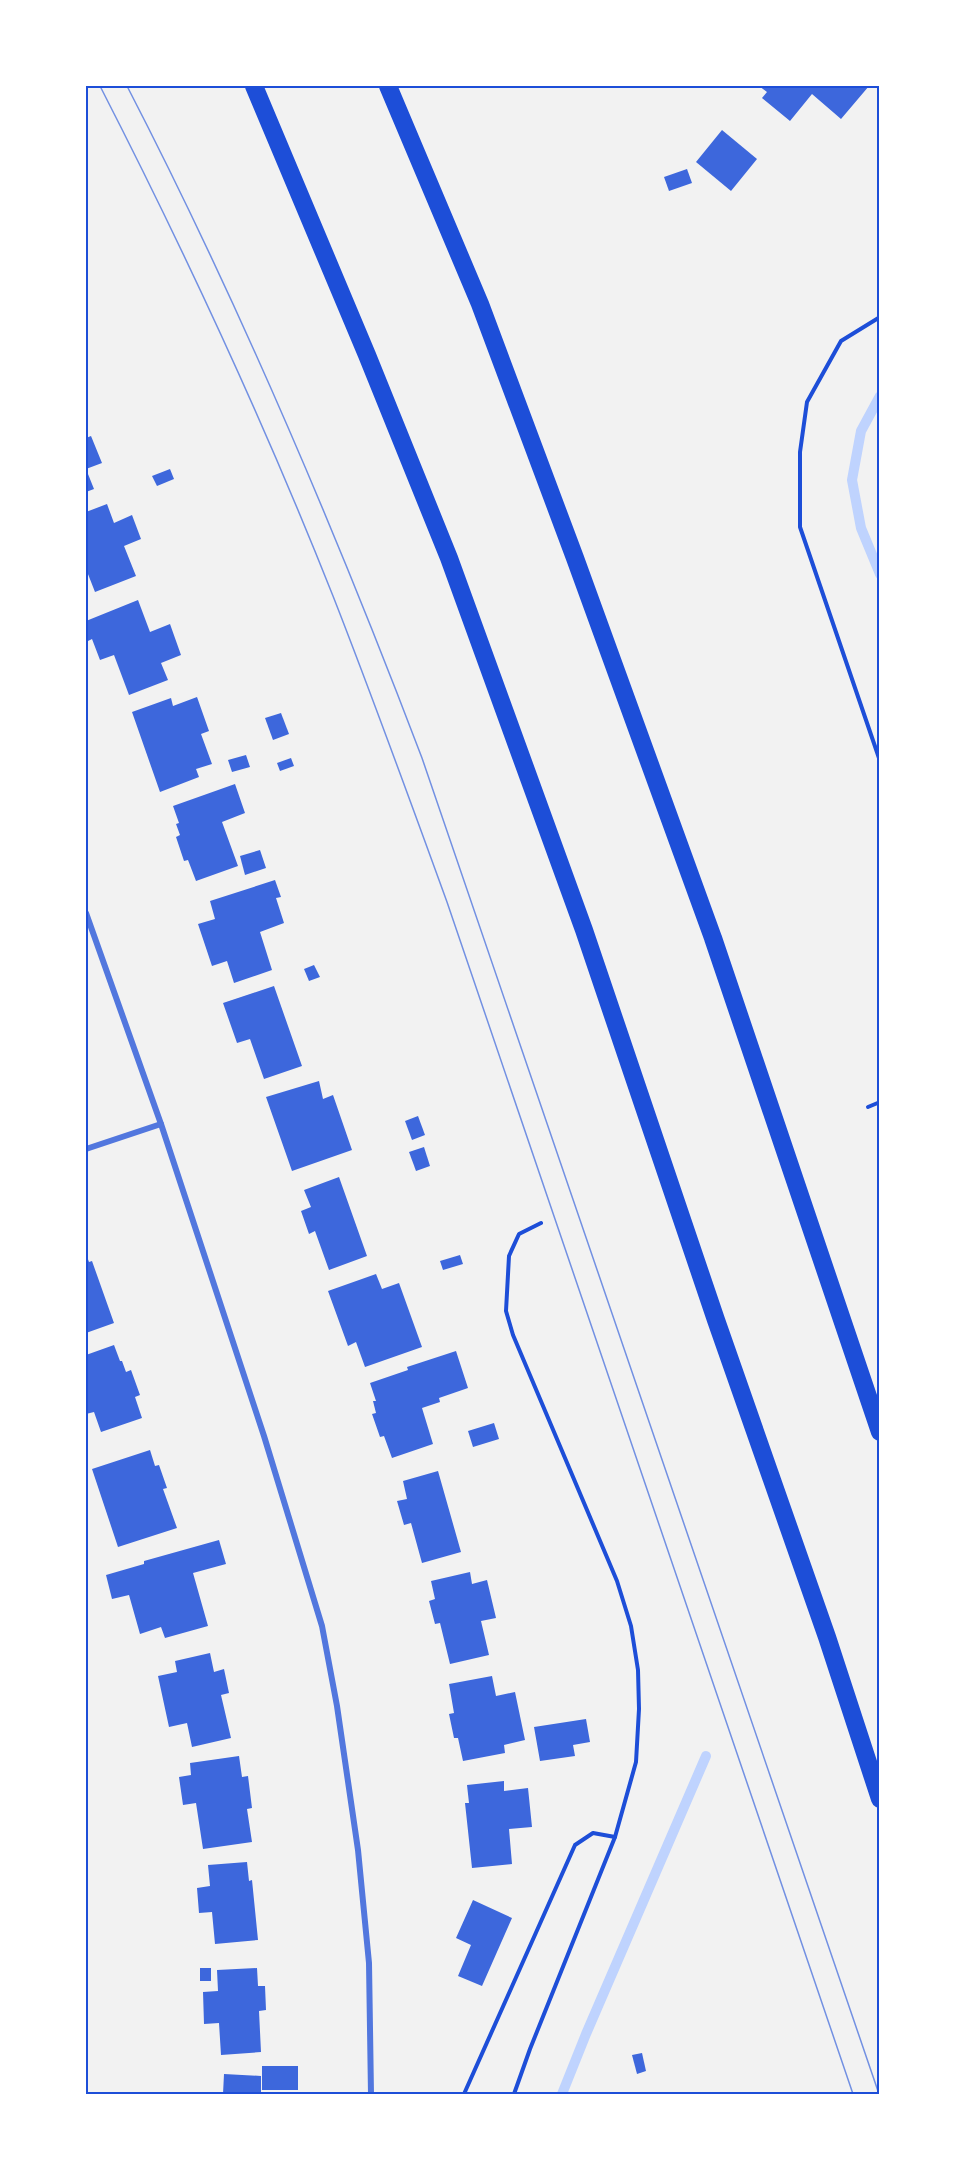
<svg xmlns="http://www.w3.org/2000/svg" width="965" height="2180" viewBox="0 0 965 2180" font-family="Figtree,sans-serif">
<style>
.lines{fill:none;stroke-linecap:round;stroke-linejoin:round}
.stream{stroke:#bfd3fe;stroke-width:10}
.building{fill:#3d67dc}
.path{stroke:#1d4ed8;stroke-width:4}
.minor{stroke:#5277de;stroke-width:6}
.motorway{stroke:#1d4ed8;stroke-width:18}
.tram{stroke:#7290e2;stroke-width:1.5}
.neatline{fill:none;stroke:#1d4ed8;stroke-width:2}
</style>
<rect width="100%" height="100%" fill="#f2f2f2"/>
<g class="lines">
<g class="stream">
<polyline points="880,396 861,431 852,480 861,528 880,574"/>
<polyline points="562,2094 586,2034 706,1756"/>
</g>
</g>
<g class="building">
<polygon points="759,86 869,86 841,119 812,94 790,121 762,98 767,92"/>
<polygon points="722,130 757,159 731,191 696,162"/>
<polygon points="687,169 692,183 669,191 664,177"/>
<polygon points="91,436 102,463 86,469 94,489 86,492 86,438"/>
<polygon points="170,469 174,479 157,486 152,476"/>
<polygon points="107,504 114,523 132,515 141,539 124,546 136,576 95,592 86,569 86,512"/>
<polygon points="138,600 150,632 170,624 181,655 161,663 168,680 129,695 114,655 100,660 92,639 86,642 86,621"/>
<polygon points="197,697 209,731 201,734 212,764 196,769 199,777 160,792 132,712 171,698 173,706"/>
<polygon points="281,713 289,734 273,740 265,718"/>
<polygon points="246,755 250,767 232,772 228,760"/>
<polygon points="291,758 294,766 280,771 277,763"/>
<polygon points="235,784 245,813 222,822 238,866 196,881 188,860 184,861 176,837 180,835 176,824 179,823 173,806"/>
<polygon points="260,850 266,868 245,875 240,856"/>
<polygon points="275,880 281,897 276,898 284,923 260,932 272,970 234,983 227,961 212,966 198,924 215,919 210,901"/>
<polygon points="314,965 320,977 309,981 304,969"/>
<polygon points="274,986 302,1066 264,1079 250,1039 237,1043 223,1003"/>
<polygon points="319,1081 323,1099 333,1095 352,1150 292,1171 266,1097"/>
<polygon points="418,1116 425,1135 412,1140 405,1121"/>
<polygon points="424,1147 430,1166 416,1171 409,1152"/>
<polygon points="339,1177 367,1256 329,1270 315,1231 309,1234 301,1211 311,1207 304,1190"/>
<polygon points="86,1254 89,1262 92,1261 114,1323 86,1333"/>
<polygon points="460,1255 463,1264 443,1270 440,1261"/>
<polygon points="376,1274 382,1289 399,1283 422,1347 365,1367 356,1342 348,1346 328,1291"/>
<polygon points="114,1345 120,1361 122,1361 126,1372 131,1370 140,1395 135,1397 142,1418 101,1432 94,1412 86,1414 86,1355"/>
<polygon points="456,1351 468,1388 439,1398 440,1402 422,1408 433,1444 392,1458 384,1436 380,1437 372,1414 376,1413 373,1401 376,1401 370,1383 408,1370 407,1367"/>
<polygon points="494,1423 499,1439 473,1447 468,1431"/>
<polygon points="150,1450 155,1466 159,1465 167,1488 163,1489 177,1528 118,1547 92,1469"/>
<polygon points="438,1471 461,1552 422,1563 411,1523 404,1525 397,1501 407,1499 403,1481"/>
<polygon points="219,1540 226,1564 193,1573 208,1626 165,1638 161,1627 140,1634 129,1595 112,1599 106,1575 144,1564 144,1561"/>
<polygon points="470,1572 472,1584 487,1580 496,1618 481,1621 489,1655 450,1664 440,1623 435,1624 429,1601 435,1599 431,1581"/>
<polygon points="210,1653 214,1672 224,1669 229,1693 221,1695 231,1738 192,1747 187,1723 169,1727 158,1676 177,1672 175,1661"/>
<polygon points="492,1676 496,1696 515,1692 525,1740 504,1745 505,1753 463,1761 458,1738 454,1738 449,1714 454,1713 449,1684"/>
<polygon points="586,1719 590,1742 573,1745 575,1756 540,1761 534,1727"/>
<polygon points="239,1756 242,1777 248,1776 252,1808 247,1809 252,1842 203,1849 196,1803 183,1805 179,1777 191,1775 190,1763"/>
<polygon points="504,1781 504,1791 528,1788 532,1827 509,1829 512,1864 472,1868 465,1803 469,1803 467,1785"/>
<polygon points="247,1862 249,1881 252,1880 258,1940 215,1944 212,1912 199,1913 197,1888 210,1886 208,1865"/>
<polygon points="473,1900 512,1918 482,1986 458,1976 471,1945 456,1938"/>
<rect x="200" y="1968" width="11" height="13"/>
<polygon points="257,1968 258,1986 265,1986 266,2010 259,2011 261,2052 221,2055 219,2023 204,2024 203,1992 218,1991 217,1970"/>
<polygon points="642,2053 646,2071 637,2074 632,2055"/>
<rect x="262" y="2066" width="36" height="24"/>
<polygon points="224,2074 261,2076 261,2092 271,2092 271,2094 223,2094"/>
</g>
<g class="lines">
<g class="path">
<polyline points="880,317 841,341 807,402 800,452 800,527 880,761"/>
<polyline points="868,1107 880,1102"/>
<polyline points="464,2094 575,1845 593,1833 615,1837"/>
<polyline points="514,2094 530,2049 615,1837 636,1762 639,1709 638,1670 631,1626 617,1581 513,1335 506,1311 509,1256 519,1234 541,1223"/>
</g>
<g class="minor">
<polyline points="86,913 161,1124 264,1436 322,1626 337,1706 358,1850 369,1963 371,2094"/>
<polyline points="86,1149 161,1124"/>
</g>
<g class="motorway">
<polyline points="254,86 367,355 449,558 584,930 716,1320 827,1637 880,1799"/>
<polyline points="388,86 480,304 575,558 713,938 880,1432"/>
</g>
<g class="tram">
<path d="M100,86C185,252 264,422 333,596C373,698 410,800 447,902L853,2094"/>
<path d="M127,86C239,303 335,529 422,758L879,2094"/>
</g>
</g>
<rect width="965" height="2180" fill="none" stroke="#ffffff" stroke-width="174"/>
<rect x="87" y="87" width="791" height="2006" class="neatline"/>
</svg>
